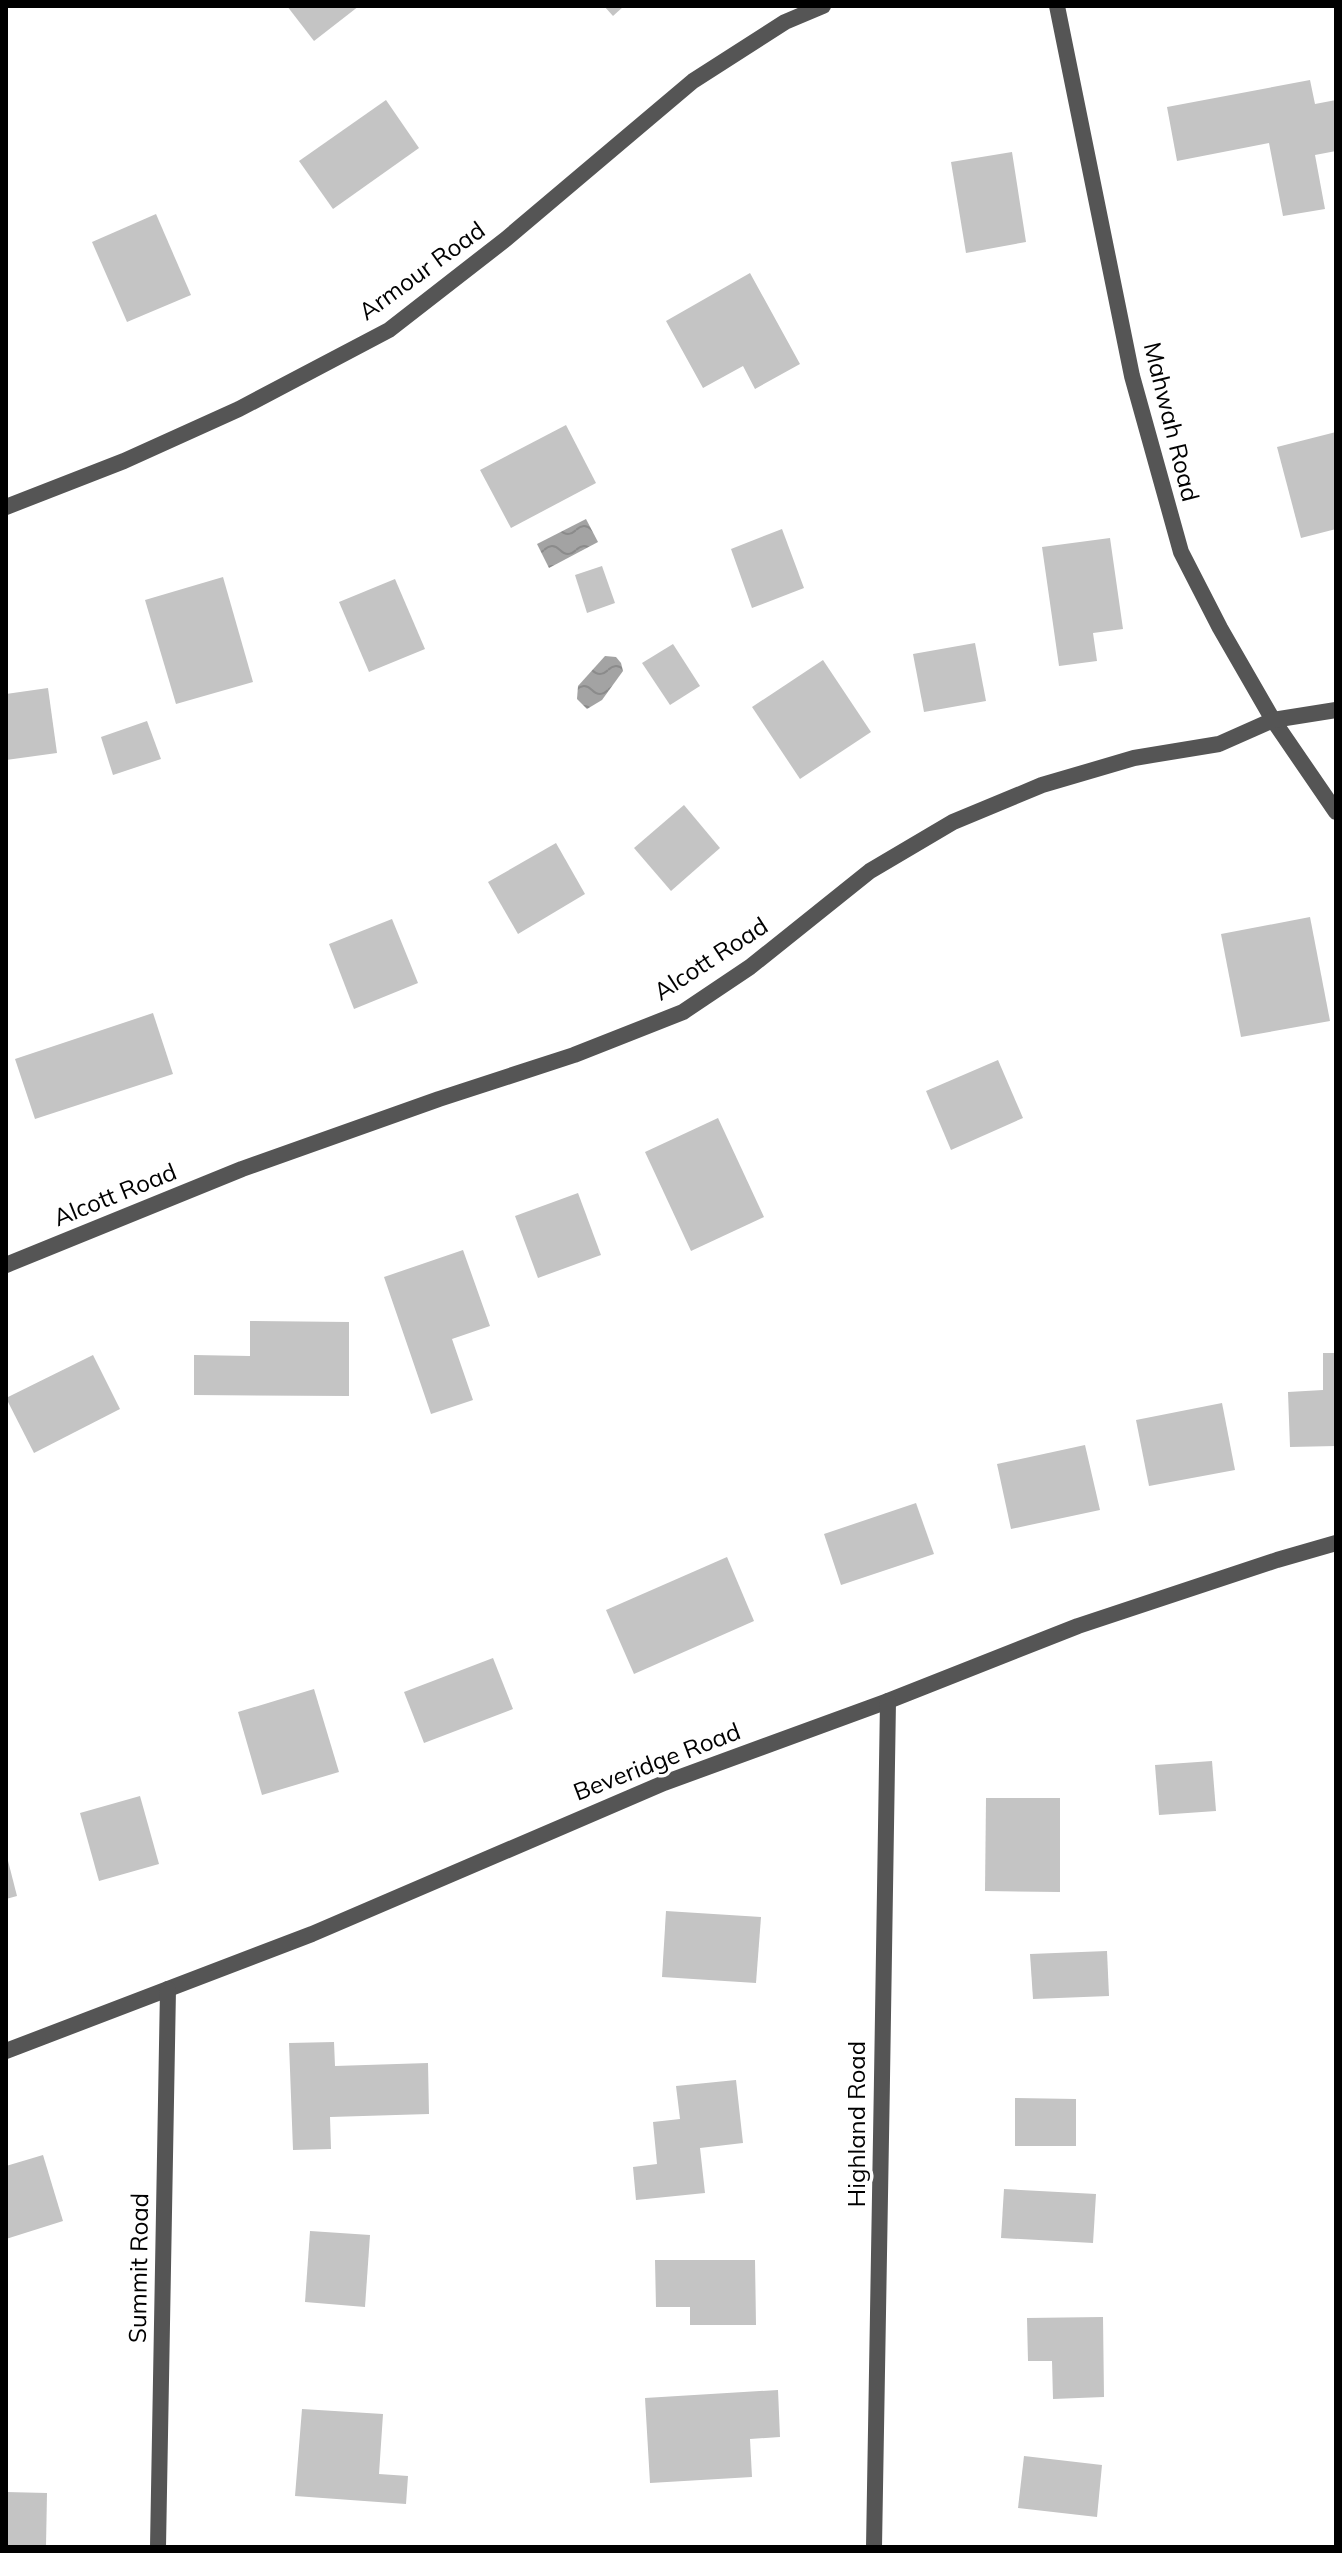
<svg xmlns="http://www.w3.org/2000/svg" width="1342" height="2553" viewBox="0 0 1342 2553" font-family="Mulish,sans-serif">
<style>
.water{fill:url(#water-waves)}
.building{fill:#c4c4c4}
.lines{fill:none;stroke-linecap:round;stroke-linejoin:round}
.minor{stroke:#555;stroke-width:16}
.labels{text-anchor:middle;stroke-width:7;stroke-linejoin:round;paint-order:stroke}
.street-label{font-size:24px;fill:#000;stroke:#fff}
</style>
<defs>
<pattern id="water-waves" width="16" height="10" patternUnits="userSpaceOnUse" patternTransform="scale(2)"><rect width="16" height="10" fill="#a3a3a3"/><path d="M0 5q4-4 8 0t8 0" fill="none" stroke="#8b8b8b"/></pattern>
</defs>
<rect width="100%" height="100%" fill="#fff"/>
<g class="water">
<polygon points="586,519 598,542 549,568 537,544"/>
<polygon points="605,656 616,657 621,663 623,671 602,700 587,709 577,699 578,686"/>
</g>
<g class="building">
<polygon points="287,6 359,6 314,41"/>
<polygon points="604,6 624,6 613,16"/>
<polygon points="1310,80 1315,104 1336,100 1336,151 1315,155 1325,209 1283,216 1269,143 1177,161 1167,107"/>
<polygon points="386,100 419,148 333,209 299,161"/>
<polygon points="1012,152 1026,242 966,253 951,162"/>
<polygon points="156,214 191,295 127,322 92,242"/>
<polygon points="750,273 800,364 755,389 743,366 703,388 666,321"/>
<polygon points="566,425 596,483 511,528 480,470"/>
<polygon points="1336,432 1336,529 1301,538 1277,447"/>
<polygon points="782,529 804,588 752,608 731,549"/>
<polygon points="1110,538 1123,629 1093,633 1097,661 1059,666 1042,547"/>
<polygon points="602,566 615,603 587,613 575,575"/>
<polygon points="223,577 253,682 176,704 145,600"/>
<polygon points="395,579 425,649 369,672 339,602"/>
<polygon points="975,643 986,701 924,712 913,654"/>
<polygon points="673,644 700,686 670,705 642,663"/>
<polygon points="823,660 871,732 800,779 752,707"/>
<polygon points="48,688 57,753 6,760 6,694"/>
<polygon points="147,721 161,759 113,775 101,737"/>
<polygon points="684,805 720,848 671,891 634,848"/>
<polygon points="556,843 585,894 518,934 488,882"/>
<polygon points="1310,917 1330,1021 1241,1037 1221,934"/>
<polygon points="392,919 418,983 354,1009 329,944"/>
<polygon points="153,1013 173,1074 35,1119 15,1059"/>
<polygon points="998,1060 1023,1118 951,1150 926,1091"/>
<polygon points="718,1118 764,1217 691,1251 645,1152"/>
<polygon points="578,1193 601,1255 538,1278 515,1216"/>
<polygon points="463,1250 490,1326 452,1339 473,1400 431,1414 384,1277"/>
<polygon points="250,1321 349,1322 349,1396 194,1395 194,1355 250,1356"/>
<polygon points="1323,1353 1336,1353 1336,1446 1290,1447 1288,1392 1323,1390"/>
<polygon points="93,1355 120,1409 34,1453 6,1398"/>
<polygon points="1222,1403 1235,1470 1149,1486 1136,1420"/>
<polygon points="1085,1445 1100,1510 1011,1529 997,1464"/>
<polygon points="916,1503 934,1554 841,1585 824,1534"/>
<polygon points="727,1557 754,1621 634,1674 606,1610"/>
<polygon points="493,1658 513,1709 424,1743 404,1692"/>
<polygon points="314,1689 339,1772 262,1795 238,1712"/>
<polygon points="1212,1761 1216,1811 1159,1815 1155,1765"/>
<polygon points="140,1796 159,1864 99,1881 80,1813"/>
<polygon points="986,1798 1060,1798 1060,1892 985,1891"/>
<polygon points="6,1853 17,1896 6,1899"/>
<polygon points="666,1911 761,1917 756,1983 662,1977"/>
<polygon points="1107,1951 1109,1996 1033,1999 1030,1954"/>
<polygon points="334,2042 335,2066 428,2063 429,2114 330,2117 331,2149 293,2150 289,2043"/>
<polygon points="736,2080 743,2143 700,2148 705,2193 636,2200 633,2167 657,2164 653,2122 680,2119 676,2086"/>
<polygon points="1015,2098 1076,2099 1076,2146 1015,2146"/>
<polygon points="43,2155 63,2221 6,2239 6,2166"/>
<polygon points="1004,2189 1096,2194 1093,2243 1001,2238"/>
<polygon points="310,2231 370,2235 365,2307 305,2302"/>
<polygon points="655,2260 755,2260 756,2325 690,2325 690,2307 656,2307"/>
<polygon points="1103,2317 1104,2397 1053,2399 1052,2361 1028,2361 1027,2318"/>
<polygon points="778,2390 780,2437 750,2439 752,2477 650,2483 645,2398"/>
<polygon points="302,2409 383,2414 379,2474 408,2476 406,2504 295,2496"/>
<polygon points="1024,2456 1102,2465 1097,2517 1018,2508"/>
<polygon points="6,2492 47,2493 46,2547 6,2547"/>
</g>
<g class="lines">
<g class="minor">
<polyline points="1057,6 1132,376 1181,552 1220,628 1273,720 1336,812"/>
<polyline points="6,507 124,461 239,409 389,330 506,239 693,81 785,22 823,6"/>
<polyline points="6,1265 242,1169 439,1099 574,1055 683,1012 750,967 870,871 953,822 1042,785 1134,758 1219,744 1273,720 1336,710"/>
<polyline points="6,2051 312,1934 664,1783 888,1701 1078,1626 1277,1560 1336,1543"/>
<polyline points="158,2547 168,1989"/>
<path d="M874,2547C881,2265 882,1983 888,1701"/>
</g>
</g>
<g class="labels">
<g class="street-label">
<text transform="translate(422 271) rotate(-36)" y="8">Armour Road</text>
<text transform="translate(1171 422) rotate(76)" y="8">Mahwah Road</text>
<text transform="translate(711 959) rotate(-33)" y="8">Alcott Road</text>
<text transform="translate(115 1195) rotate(-22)" y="8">Alcott Road</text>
<text transform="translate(657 1762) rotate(-21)" y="8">Beveridge Road</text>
<text transform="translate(857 2124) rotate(-90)" y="8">Highland Road</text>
<text transform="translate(139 2268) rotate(-89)" y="8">Summit Road</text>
</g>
</g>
<rect width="1342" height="2553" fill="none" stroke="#000000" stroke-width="16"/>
</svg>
